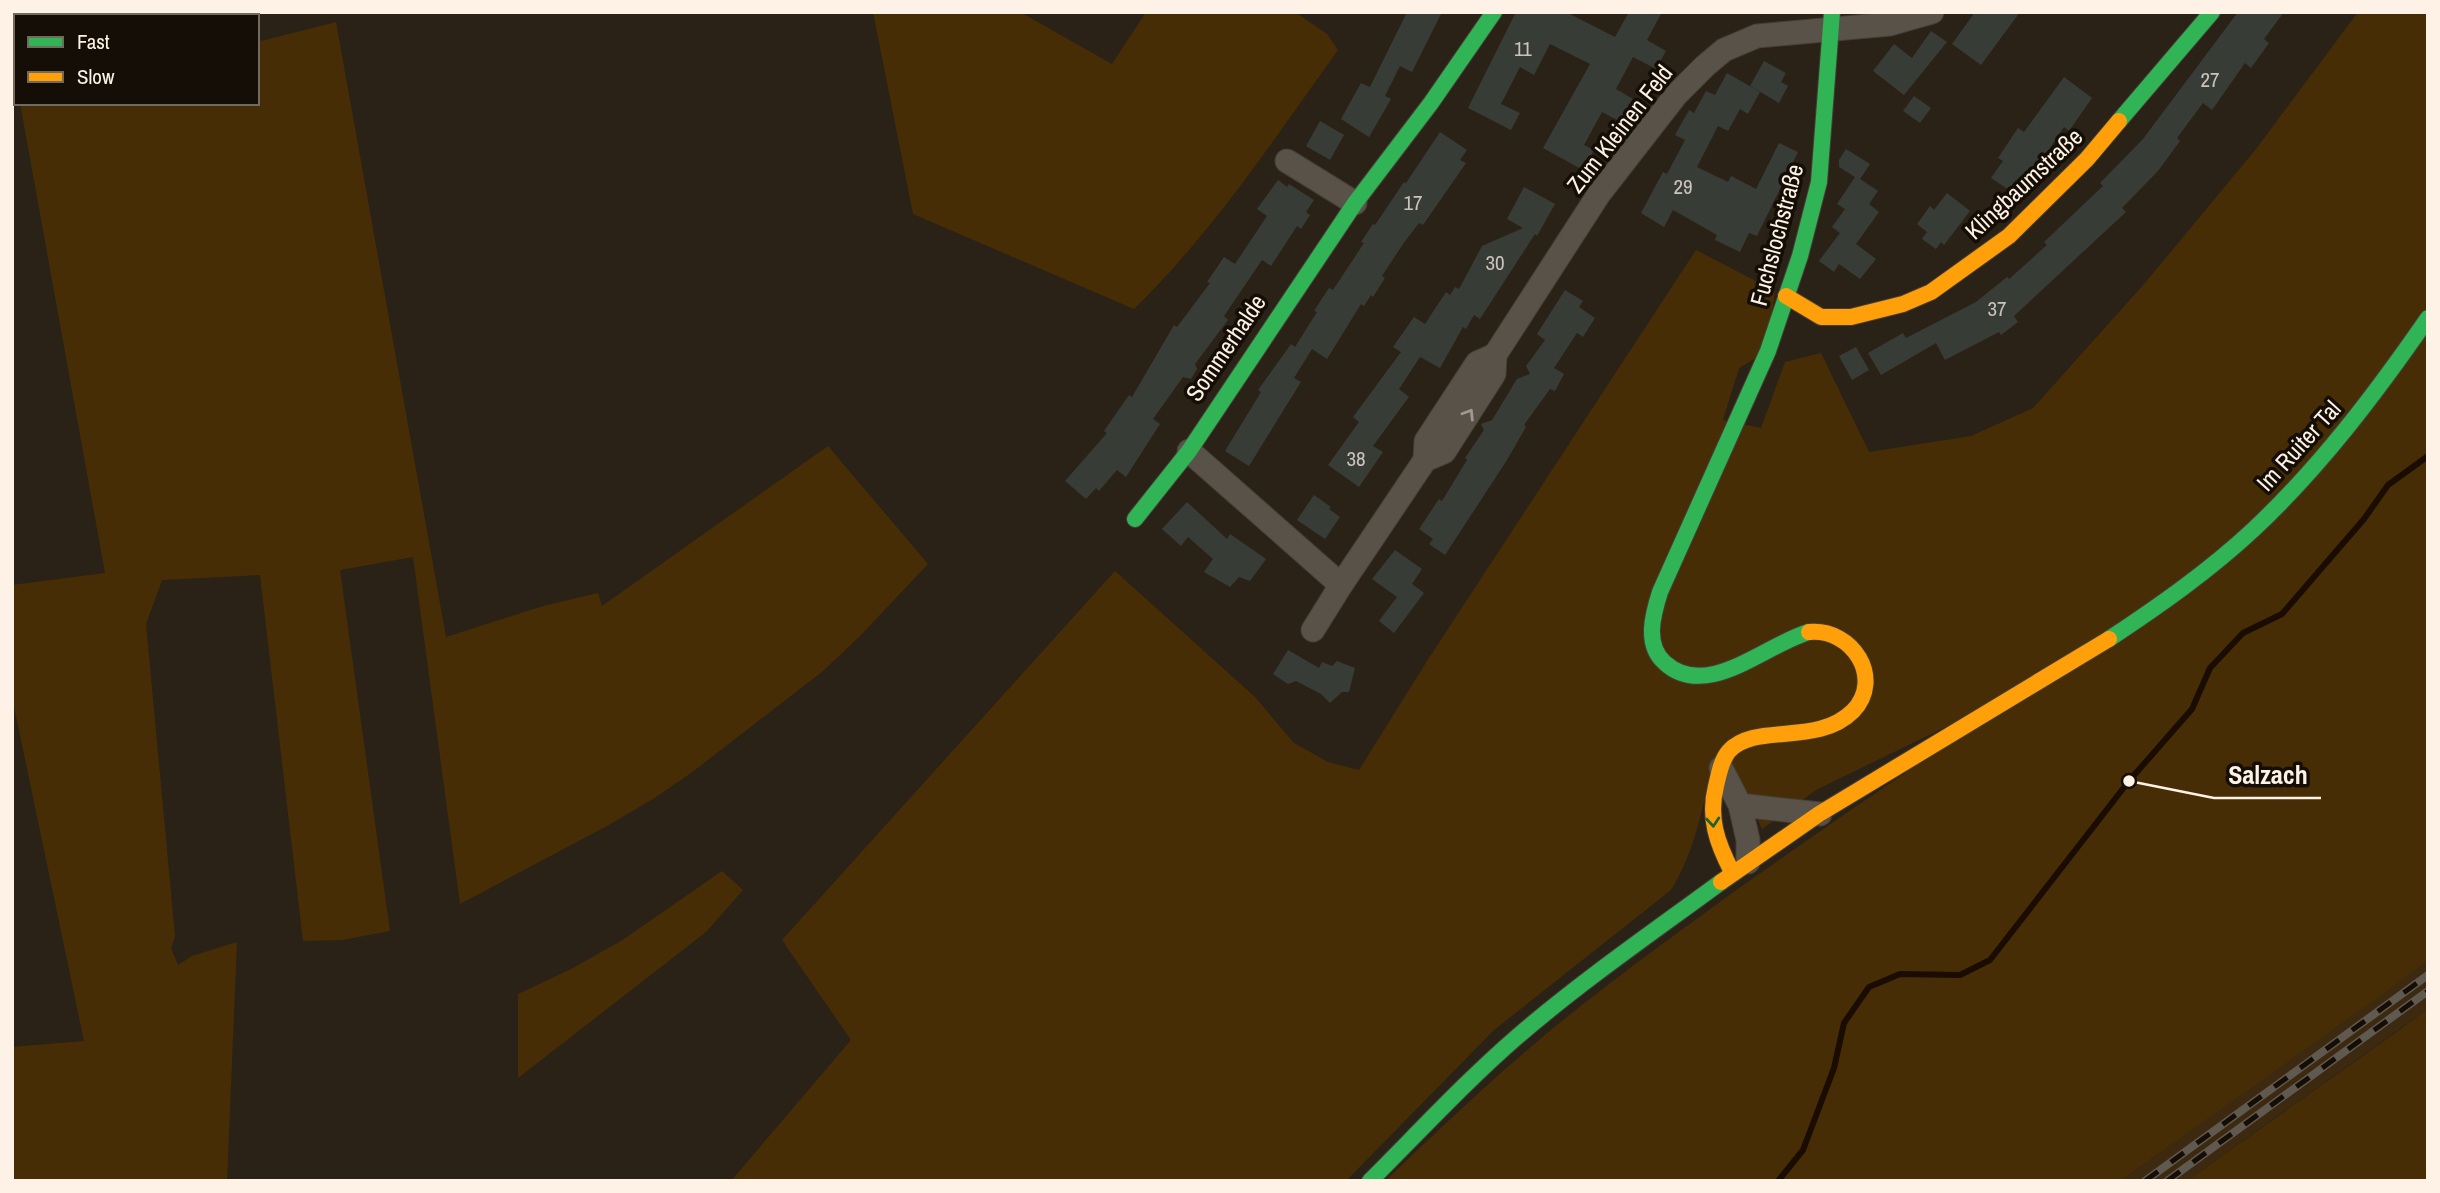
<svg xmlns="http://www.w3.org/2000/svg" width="2440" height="1193" viewBox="0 0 2440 1193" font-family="'Archivo Narrow',sans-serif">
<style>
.built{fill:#3c2910}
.green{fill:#472d06}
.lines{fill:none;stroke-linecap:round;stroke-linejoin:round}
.stream{stroke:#1b0c02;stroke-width:6}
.building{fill:#383c37}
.street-casing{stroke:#463e35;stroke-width:25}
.fast-casing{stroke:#463e35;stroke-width:18}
.slow-casing{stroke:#463e35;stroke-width:18}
.street{stroke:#595249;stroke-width:23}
.fast{stroke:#30b455;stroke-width:16}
.slow{stroke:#ff9f0a;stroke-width:16}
.rail-casing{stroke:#605950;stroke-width:8}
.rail{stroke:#150e06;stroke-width:5;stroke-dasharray:16;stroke-linecap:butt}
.oneway{stroke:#a39a8f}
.oneway2{stroke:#22612e}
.labels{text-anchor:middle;stroke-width:7;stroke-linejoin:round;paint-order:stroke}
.number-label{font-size:21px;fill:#ccc4ba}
.street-label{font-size:24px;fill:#fdf2e5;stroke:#150e06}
.leader{fill:none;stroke:#fdf2e5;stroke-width:2.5}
.callout-dot{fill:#fdf2e5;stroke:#150e06;stroke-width:2.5}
.callout-label{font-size:26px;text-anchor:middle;font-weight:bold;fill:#fdf2e5;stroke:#150e06;stroke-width:7;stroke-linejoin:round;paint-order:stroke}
</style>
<rect width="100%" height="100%" fill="#2a2216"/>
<polygon class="built" points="2428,960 2428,1008 2397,1031 2187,1181 2120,1181"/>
<g class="green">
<polygon points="34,12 197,12 198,16 35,16"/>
<path d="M873,12H1020L1112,64L1146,12H1295L1327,34L1338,50C1274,139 1213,232 1134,309L913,214Z"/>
<path d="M2358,12H2428V960L2387,991L2120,1181H1385C1450,1119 1516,1056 1587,1001C1734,887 1889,784 2042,680L1816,790L1762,829L1743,787L1705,798C1697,831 1689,861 1671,890L1494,1030L1346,1181H731L851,1040L782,940L1115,571L1255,697L1294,743L1328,762L1359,770L1427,661L1696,250L1775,291L1768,351L1739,368L1723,420L1761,428L1785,362L1821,353L1869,452L1971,436L2033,408L2145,283L2256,149Z"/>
<polygon points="336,22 446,637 543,606 598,593 602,606 828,446 928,564 859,637 823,671 691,773 653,799 607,826 460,904 413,557 340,570 390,931 343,940 303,941 260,575 162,580 146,624 175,936 171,948 178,965 192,956 237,942 227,1181 12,1181 12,1047 84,1041 12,697 12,585 105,573 20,103 257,103 257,42"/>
<polygon points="722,871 743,890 706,932 518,1078 518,994 571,969 621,941"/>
<polygon points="2428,1008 2428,1181 2187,1181 2398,1031"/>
</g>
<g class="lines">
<polyline class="stream" points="1778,1181 1803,1150 1834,1068 1844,1023 1869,987 1900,974 1960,975 1990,960 2129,781 2192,709 2210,668 2243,633 2282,614 2364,519 2388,485 2428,456"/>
</g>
<g class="building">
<polygon points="1407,12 1442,12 1412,72 1400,66 1385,96 1391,99 1369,137 1341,119 1361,83 1370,87"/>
<polygon points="1516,12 1566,12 1615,37 1629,12 1662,12 1647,40 1666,51 1656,69 1633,57 1616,89 1633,99 1621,122 1602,112 1584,145 1594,150 1583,170 1543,148 1590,64 1550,44 1534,75 1520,67 1501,104 1520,113 1511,130 1468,108"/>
<polygon points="1975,12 2020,12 1981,65 1952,44"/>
<polygon points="2238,12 2284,12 2264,39 2269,43 2251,68 2245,63 2212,110 2203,103 2177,138 2180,141 2158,171 2122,208 2126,212 2014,316 2018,322 2001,335 1999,332 1945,360 1936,343 1881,375 1868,353 1903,333 1906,338 1976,302 2007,277 2009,279 2047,245 2044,242 2103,186 2100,183 2143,139"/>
<polygon points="1931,31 1947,42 1904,95 1873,71 1894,44 1912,58"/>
<polygon points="1764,61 1786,73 1781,82 1788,86 1779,103 1750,86"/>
<polygon points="1727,73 1760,92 1748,114 1740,109 1728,131 1718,126 1697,167 1728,182 1731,176 1756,189 1779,143 1798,152 1757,236 1749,233 1740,252 1715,240 1717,235 1673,210 1664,227 1641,213 1663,172 1667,174 1685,140 1675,135 1689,110 1694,113 1706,91 1715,95"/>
<polygon points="2064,77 2092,98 2069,131 2064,127 2029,179 2024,175 2012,192 1991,178 2003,161 1998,158 2018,128 2024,132"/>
<polygon points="1914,96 1931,108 1920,123 1903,111"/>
<polygon points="1320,121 1344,135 1330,160 1306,146"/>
<polygon points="1440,132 1467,150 1460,160 1466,163 1423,225 1419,223 1403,244 1382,276 1385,278 1373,297 1371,295 1364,306 1361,304 1327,359 1312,349 1294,378 1301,382 1249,466 1225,451 1261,392 1258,390 1291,344 1295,347 1317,312 1314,311 1323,297 1329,288 1333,290 1364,243 1361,242 1373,224 1375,225 1404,182 1406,183"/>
<polygon points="1846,149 1870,164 1860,179 1878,191 1869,204 1879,212 1856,244 1876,259 1860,279 1839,264 1834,272 1819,261 1840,233 1832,227 1845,209 1837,204 1855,177 1839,167 1839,160"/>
<polygon points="1278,180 1287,187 1289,184 1314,200 1306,212 1310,215 1301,229 1297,226 1271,266 1262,260 1224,316 1228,320 1195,364 1197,369 1191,379 1183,377 1153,419 1160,424 1126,477 1117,470 1099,491 1096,488 1086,499 1065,481 1107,433 1104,431 1129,395 1132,397 1174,325 1177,327 1210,283 1207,282 1224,257 1235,264 1267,216 1257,209"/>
<polygon points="1524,187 1555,204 1537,236 1535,234 1480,319 1474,315 1466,329 1463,327 1440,368 1420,357 1399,389 1409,397 1373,446 1383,452 1359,487 1328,465 1359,422 1353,417 1401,352 1393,347 1414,317 1425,324 1446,292 1450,295 1455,287 1459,289 1482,246 1523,228 1507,219"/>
<polygon points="1947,193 1970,211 1944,245 1941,242 1936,249 1922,239 1927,232 1917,224 1930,206 1934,210"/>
<polygon points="1565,290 1583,301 1579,307 1595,318 1583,337 1577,333 1554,368 1564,374 1555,391 1550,389 1524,425 1526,427 1507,460 1445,555 1429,544 1433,539 1419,529 1439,499 1442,501 1467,460 1465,458 1484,430 1481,424 1492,420 1517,379 1530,374 1526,366 1545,340 1537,334"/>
<polygon points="1856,347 1869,370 1852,380 1839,356"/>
<polygon points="1314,495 1331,507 1329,509 1340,517 1325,539 1297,520"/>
<polygon points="1187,502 1227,539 1230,534 1266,559 1250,581 1239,577 1230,587 1204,572 1213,559 1188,537 1181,546 1162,529"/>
<polygon points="1395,550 1422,569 1412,584 1424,593 1394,633 1379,621 1397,597 1372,579"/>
<polygon points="1288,650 1319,668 1322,662 1332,666 1337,661 1355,668 1349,692 1342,692 1330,703 1321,694 1296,681 1288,684 1273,674"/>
</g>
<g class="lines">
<g class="street-casing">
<g id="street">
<polyline points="1287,161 1355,203"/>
<polyline points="1189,451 1341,585"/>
<polyline points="1425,460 1444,452 1494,374 1495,355 1599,194 1676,95 1705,66 1724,50 1757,36 1890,24 1932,12"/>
<polyline points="1313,630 1341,585 1425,460 1426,441 1477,363 1495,355"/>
<polyline points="1721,768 1740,805 1820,814"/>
<polyline points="1740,805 1748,840 1748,862"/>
</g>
</g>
<g class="fast-casing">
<g id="fast">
<polyline points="2119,121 2212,12"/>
<polyline points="1135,519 1189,451 1355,203 1431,103 1494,12"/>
<path d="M1809,632C1766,644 1707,701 1665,663C1644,645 1653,614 1660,592L1768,351L1800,256L1819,182L1832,12"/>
<path d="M2109,639C2159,606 2209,571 2254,529C2321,466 2376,393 2428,318"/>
<path d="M1370,1181C1419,1132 1466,1081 1518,1036C1582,981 1653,932 1721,882"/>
</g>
</g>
<g class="slow-casing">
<g id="slow">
<polyline points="1786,296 1821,317 1851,317 1903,304 1931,292 2009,236 2087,159 2119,121"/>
<path d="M1732,872C1717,843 1708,818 1716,786C1719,774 1721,760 1729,751C1755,722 1817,747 1853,711C1884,679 1853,628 1809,632"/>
<polyline points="1721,882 1819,814 2109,639"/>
</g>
</g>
<use href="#street" class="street"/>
<use href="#fast" class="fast"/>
<use href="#slow" class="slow"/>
<g class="rail-casing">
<g id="rail">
<polyline points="2145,1181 2428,975"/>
<polyline points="2167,1181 2428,991"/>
</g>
</g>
<use href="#rail" class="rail"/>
</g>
<defs><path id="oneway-chevron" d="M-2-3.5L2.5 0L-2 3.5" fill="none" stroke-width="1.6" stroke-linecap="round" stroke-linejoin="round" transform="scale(1.75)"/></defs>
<use class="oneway" href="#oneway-chevron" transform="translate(1469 414) rotate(-58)"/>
<use class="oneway2" href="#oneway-chevron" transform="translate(1713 822) rotate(85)"/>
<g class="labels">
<g class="number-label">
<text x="1523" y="56">11</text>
<text x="2210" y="87">27</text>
<text x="1683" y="194">29</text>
<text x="1413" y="210">17</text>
<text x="1495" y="270">30</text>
<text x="1997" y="316">37</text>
<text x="1356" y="466">38</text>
</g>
<g class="street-label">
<text transform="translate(1620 129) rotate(-52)" y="8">Zum Kleinen Feld</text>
<text transform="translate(2024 184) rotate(-43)" y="8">Klingbaumstraße</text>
<text transform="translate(1777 235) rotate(-75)" y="8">Fuchslochstraße</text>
<text transform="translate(1226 348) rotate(-56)" y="8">Sommerhalde</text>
<text transform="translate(2299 446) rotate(-48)" y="8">Im Ruiter Tal</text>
</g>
</g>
<path class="leader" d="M2129 781L2214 798H2321"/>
<circle class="callout-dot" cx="2129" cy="781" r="7"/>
<g class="callout-label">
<text x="2268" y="784">Salzach</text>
</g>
<rect width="2440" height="1193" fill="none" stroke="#fdf2e5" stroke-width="28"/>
<rect x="14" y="14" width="245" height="91" fill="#150e06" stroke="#72695f" stroke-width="2"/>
<rect x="28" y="37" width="35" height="10" fill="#30b455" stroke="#72695f" stroke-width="2"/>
<text x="77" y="49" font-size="21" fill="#fdf2e5">Fast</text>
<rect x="28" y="72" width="35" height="10" fill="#ff9f0a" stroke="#72695f" stroke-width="2"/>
<text x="77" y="84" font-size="21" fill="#fdf2e5">Slow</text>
</svg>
